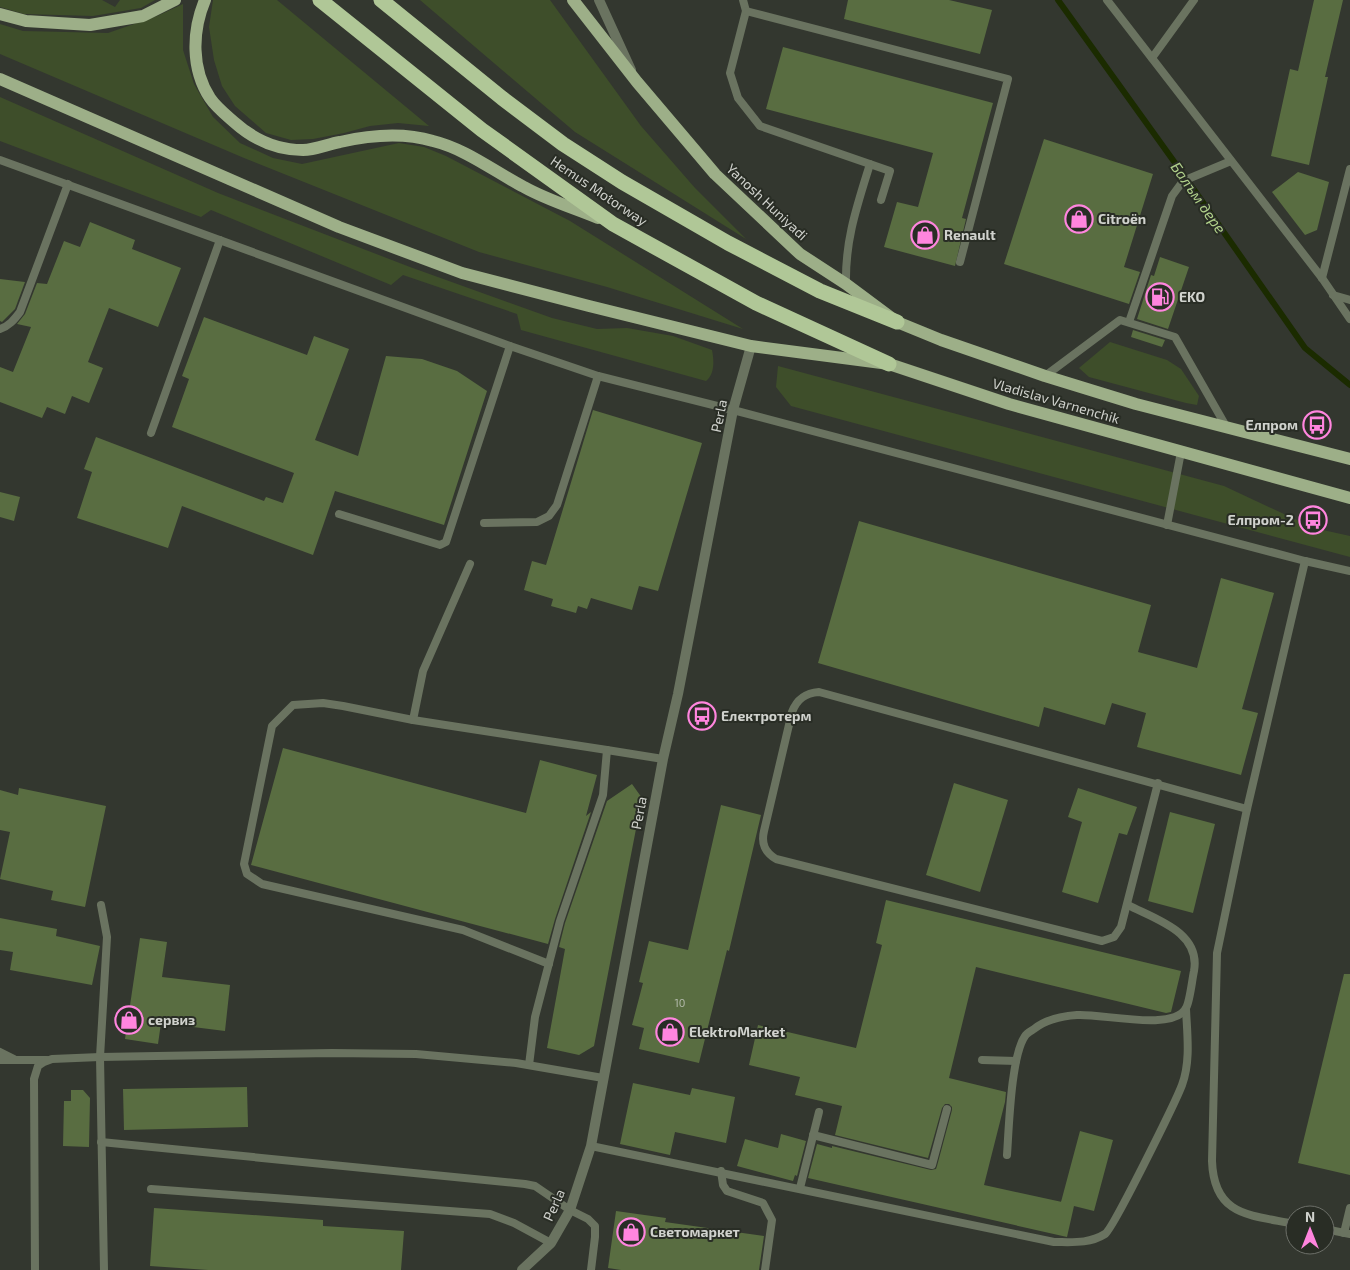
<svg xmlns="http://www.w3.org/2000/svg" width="1350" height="1270" viewBox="0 0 1350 1270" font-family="'Exo 2',sans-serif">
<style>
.green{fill:#3e4e2a}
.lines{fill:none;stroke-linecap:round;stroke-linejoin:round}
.stream{stroke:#1b2b00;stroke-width:6}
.building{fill:#596d41}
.service{stroke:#6a7360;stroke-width:8}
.minor{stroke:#6a7360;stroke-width:10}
.tertiary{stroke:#6a7360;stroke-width:10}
.primary{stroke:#9daf88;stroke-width:12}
.motorway{stroke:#b0c797;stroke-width:15}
.labels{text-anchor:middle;stroke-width:4;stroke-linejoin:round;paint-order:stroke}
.number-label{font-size:11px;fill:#b2b9aa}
.street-label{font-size:14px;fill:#d0d2cd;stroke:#292d25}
.poi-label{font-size:14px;font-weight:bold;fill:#d0d2cd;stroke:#292d25;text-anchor:start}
.water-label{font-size:15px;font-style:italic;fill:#b0d08a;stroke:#292d25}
</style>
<rect width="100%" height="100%" fill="#33372f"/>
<g class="green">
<polygon points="0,0 102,0 115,7 120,0 155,0 141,8 93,16 24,14 0,7"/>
<polygon points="213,0 277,0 429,126 398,123 370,126 344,133 313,139 291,140 266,133 235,106 222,86 214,60 209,27"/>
<polygon points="420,0 550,0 641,126 695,188 746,239 575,132"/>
<polygon points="183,4 183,50 194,84 213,117 240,143 273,158 302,164 399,143 424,147 446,156 570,221 743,329 607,287 479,252 244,158 0,54 0,24 23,31 108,33 157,16"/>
<path d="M0,97L218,193L410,267L552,318L597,329L627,328L673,336L712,350C714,360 715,374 706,381L521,330L517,314L403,275L391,285L211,210L201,217L0,141Z"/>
<polygon points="1110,342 1167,360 1181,369 1199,396 1197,405 1186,403 1089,377 1079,368"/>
<polygon points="778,366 1224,486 1314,528 1350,536 1350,557 791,406 776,387"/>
</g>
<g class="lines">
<polyline class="stream" points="1058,0 1183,174 1305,348 1350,385"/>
</g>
<g class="building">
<polygon points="848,0 949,0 992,10 980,54 844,19"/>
<polygon points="1314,0 1343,0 1325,77 1328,77 1309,165 1271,156 1290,69 1298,71"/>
<polygon points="783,47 993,103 962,218 966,219 955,266 884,247 897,202 918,207 933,153 766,109"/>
<polygon points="1044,139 1153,174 1124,267 1140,272 1129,304 1004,264"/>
<polygon points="1298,172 1329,182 1317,230 1305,235 1272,192"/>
<polygon points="90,222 135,240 132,249 181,268 158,327 109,308 88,362 103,368 89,403 72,396 65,414 47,407 42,418 0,402 0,367 13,372 31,327 17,324 25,314 37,283 47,284 64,241 80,247"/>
<polygon points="1160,257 1189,267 1168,329 1137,319 1151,275 1154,276"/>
<polygon points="0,279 25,282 15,309 2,322 0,321"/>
<polygon points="204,317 307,355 314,336 349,349 315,440 358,456 386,356 422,359 457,371 487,391 444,525 335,491 313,555 182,506 168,548 77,518 92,472 84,469 96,437 264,501 266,497 283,503 294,473 172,427 189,379 182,376"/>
<polygon points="1133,330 1165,340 1162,347 1131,337"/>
<polygon points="593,410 702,443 658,591 639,586 632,610 591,598 587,609 578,606 576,613 551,606 553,599 524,590 532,561 546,565"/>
<polygon points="0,492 20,497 14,521 0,517"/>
<polygon points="859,521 1151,605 1138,652 1197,668 1221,578 1274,593 1242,709 1258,713 1241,775 1137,747 1146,713 1112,703 1105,725 1044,707 1039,727 818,663"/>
<polygon points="283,748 526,813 540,760 597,775 586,816 591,812 555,919 548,944 251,865"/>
<polygon points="954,783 1008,800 980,892 926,875"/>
<polygon points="632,784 642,798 594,1046 579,1055 547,1048 565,949 559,947 565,923 607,801"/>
<polygon points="19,788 106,806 85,907 51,900 53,891 0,879 10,832 0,830 0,790 18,795"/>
<polygon points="1078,788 1137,807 1127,835 1119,833 1098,903 1062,892 1082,822 1068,817"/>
<polygon points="721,805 761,815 729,951 727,950 699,1063 639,1049 644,1028 632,1025 643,983 639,982 649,941 688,950"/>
<polygon points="1170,812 1215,824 1193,913 1148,901"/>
<polygon points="886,900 1181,971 1171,1012 1166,1013 976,967 949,1078 1006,1092 1005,1102 984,1185 1062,1202 1061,1202 1080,1131 1113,1140 1094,1211 1074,1206 1067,1237 808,1178 817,1144 832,1148 832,1146 931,1170 936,1169 937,1166 952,1110 952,1107 949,1104 945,1104 942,1108 928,1158 835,1135 842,1106 795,1095 800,1077 749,1065 758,1025 856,1048 882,945 876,943"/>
<polygon points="0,918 57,929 56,936 100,946 92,985 10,970 13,952 0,950"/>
<polygon points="140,938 167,942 162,977 230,985 225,1031 161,1023 158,1044 125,1039"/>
<polygon points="1344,974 1350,974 1350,1175 1298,1163"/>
<polygon points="633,1083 690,1095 692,1088 735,1097 726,1143 675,1132 670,1155 620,1144"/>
<polygon points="247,1087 248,1127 124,1130 123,1089"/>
<polygon points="71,1090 83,1090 90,1098 89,1147 63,1146 64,1101 71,1101"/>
<polygon points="781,1134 806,1141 797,1176 795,1175 793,1181 737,1166 745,1139 778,1148"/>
<polygon points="154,1208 323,1220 323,1226 404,1231 401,1270 208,1270 150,1266"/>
<polygon points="616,1211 666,1218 665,1222 764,1236 759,1270 621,1270 608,1268"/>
</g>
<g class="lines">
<g class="service">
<polyline points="743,0 746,11 730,73 738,98 760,126 890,171 881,200"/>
<polyline points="1107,0 1322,278 1350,319"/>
<polyline points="746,11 1008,79 960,262"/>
<polyline points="1152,58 1194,0"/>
<polyline points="0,160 510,346 598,376 733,410 1305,561 1350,571"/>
<polyline points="1322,278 1350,169"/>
<path d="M846,284C845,240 857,206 870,164"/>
<polyline points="1333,295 1350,300"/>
<polyline points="1129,322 1172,196 1183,181 1231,161"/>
<path d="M0,329C9,326 14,320 20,312L68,184"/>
<polyline points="1045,376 1120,320 1175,337 1227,428"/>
<polyline points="151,433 220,240"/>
<polyline points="339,514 440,545 446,542 510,346"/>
<polyline points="484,523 537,522 549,516 557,505 598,376"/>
<polyline points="1167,525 1181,452"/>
<polyline points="413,720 423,671 470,564"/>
<path d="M1158,783L1121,927L1114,937L1102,941L776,859C765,852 761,844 764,831L792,712C797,699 805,693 819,692L1247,809"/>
<polyline points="101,905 107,937 100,1057 104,1270"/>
<polyline points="549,964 463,930 262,884 247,874 244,864 272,726 293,705 323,703 343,706 413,720 607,750"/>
<polyline points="0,1052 14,1059"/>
<polyline points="0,1060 47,1060"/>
<polyline points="982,1060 1016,1061"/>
<polyline points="529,1065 535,1017 560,921 603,795 607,750 663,759"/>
<polyline points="813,1135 932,1165 947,1109"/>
<polyline points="101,1142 525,1184 535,1186 570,1210 588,1219 595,1226 595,1237 591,1270"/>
<path d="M591,1146L1054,1242C1072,1242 1089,1244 1105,1234C1113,1229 1176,1101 1182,1085C1191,1061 1187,1033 1186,1009"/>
<path d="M1007,1155C1009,1127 1011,1056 1025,1036C1027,1033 1031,1031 1034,1029C1045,1020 1062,1016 1077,1015C1100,1013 1174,1032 1186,1008C1190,1001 1192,980 1194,971C1201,932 1155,919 1128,905"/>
<polyline points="721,1171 723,1185 727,1191 763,1203 772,1220 765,1270"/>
<polyline points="800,1188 819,1112"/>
<polyline points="151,1189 490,1214 514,1223 551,1243"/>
<path d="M1295,1224C1251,1215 1214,1217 1212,1161L1217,953L1247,809L1305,561"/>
<polyline points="1325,1229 1350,1234"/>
<polyline points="1344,1233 1350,1208"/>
<polyline points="35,1270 34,1079 38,1066 44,1062 52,1059 100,1057 332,1053 416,1054 516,1063 603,1078"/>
</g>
<polyline class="minor" points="522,1270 551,1243 570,1210 591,1146 663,759 678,694 733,410 751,346"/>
<polyline class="tertiary" points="599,0 631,70"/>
<g class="primary">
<path d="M205,0C192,31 191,69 210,98C216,107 226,115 234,122C253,139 276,150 303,150C315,150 328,144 340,142C371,135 402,132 433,141C466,149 495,172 524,187C547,200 574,208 598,218"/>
<polyline points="573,0 637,82 715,174 800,254 846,284 897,322 941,340 1045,376 1136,404 1350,459"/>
<polyline points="0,14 26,21 90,25 143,16 175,0"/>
<polyline points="0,79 339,227 462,273 589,306 751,346 889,364 1009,404 1350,498"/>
</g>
<g class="motorway">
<polyline points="320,0 482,130 613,224 756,303 889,364"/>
<polyline points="381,0 502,98 563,144 622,182 728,243 820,291 897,322"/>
</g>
</g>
<defs>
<g id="shop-ring" transform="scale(1.4375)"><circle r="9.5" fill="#292d25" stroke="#ff85de" stroke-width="1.5"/><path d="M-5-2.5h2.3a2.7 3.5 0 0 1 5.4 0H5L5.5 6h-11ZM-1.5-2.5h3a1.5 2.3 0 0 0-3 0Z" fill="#ff85de"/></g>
<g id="fuel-ring" transform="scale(1.4375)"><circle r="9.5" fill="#292d25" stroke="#ff85de" stroke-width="1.5"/><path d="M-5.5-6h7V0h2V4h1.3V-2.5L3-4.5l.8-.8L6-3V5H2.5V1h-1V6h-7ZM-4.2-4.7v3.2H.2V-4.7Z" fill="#ff85de"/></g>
<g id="bus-ring" transform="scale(1.4375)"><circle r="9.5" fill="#292d25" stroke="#ff85de" stroke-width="1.5"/><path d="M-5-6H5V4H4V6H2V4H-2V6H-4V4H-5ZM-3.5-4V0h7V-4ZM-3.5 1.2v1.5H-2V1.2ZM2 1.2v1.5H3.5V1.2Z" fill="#ff85de"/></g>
</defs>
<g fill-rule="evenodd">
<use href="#shop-ring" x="1079" y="219"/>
<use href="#shop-ring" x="925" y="235"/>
<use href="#fuel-ring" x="1160" y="297"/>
<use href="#bus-ring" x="1317" y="425"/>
<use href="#bus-ring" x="1313" y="520"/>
<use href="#bus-ring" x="702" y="716"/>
<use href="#shop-ring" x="129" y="1020"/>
<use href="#shop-ring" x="670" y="1032"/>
<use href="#shop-ring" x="631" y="1232"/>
</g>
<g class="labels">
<g class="number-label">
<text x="680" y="1007">10</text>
</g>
<g class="street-label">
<text transform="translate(599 191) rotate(34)" y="5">Hemus Motorway</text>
<text transform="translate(767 202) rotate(43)" y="5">Yanosh Huniyadi</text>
<text transform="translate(1056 401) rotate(16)" y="5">Vladislav Varnenchik</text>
<text transform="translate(719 416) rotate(-78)" y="5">Perla</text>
<text transform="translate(639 813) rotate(-79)" y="5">Perla</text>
<text transform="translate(554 1205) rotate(-66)" y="5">Perla</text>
</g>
<g class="poi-label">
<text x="1098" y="224">Citroën</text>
<text x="944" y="240">Renault</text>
<text x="1179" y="302">EKO</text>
<text x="1298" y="430" text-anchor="end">Елпром</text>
<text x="1294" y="525" text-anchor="end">Елпром-2</text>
<text x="721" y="721">Електротерм</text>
<text x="148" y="1025">сервиз</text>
<text x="689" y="1037">ElektroMarket</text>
<text x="650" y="1237">Светомаркет</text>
</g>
<g class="water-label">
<text transform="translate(1198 198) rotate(55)" y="5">Балъм дере</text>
</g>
</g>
<g transform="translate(1310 1230)"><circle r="24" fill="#292d25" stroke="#6c6f68"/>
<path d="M0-4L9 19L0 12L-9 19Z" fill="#ff85de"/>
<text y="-8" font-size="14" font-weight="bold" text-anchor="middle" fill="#d0d2cd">N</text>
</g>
</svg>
